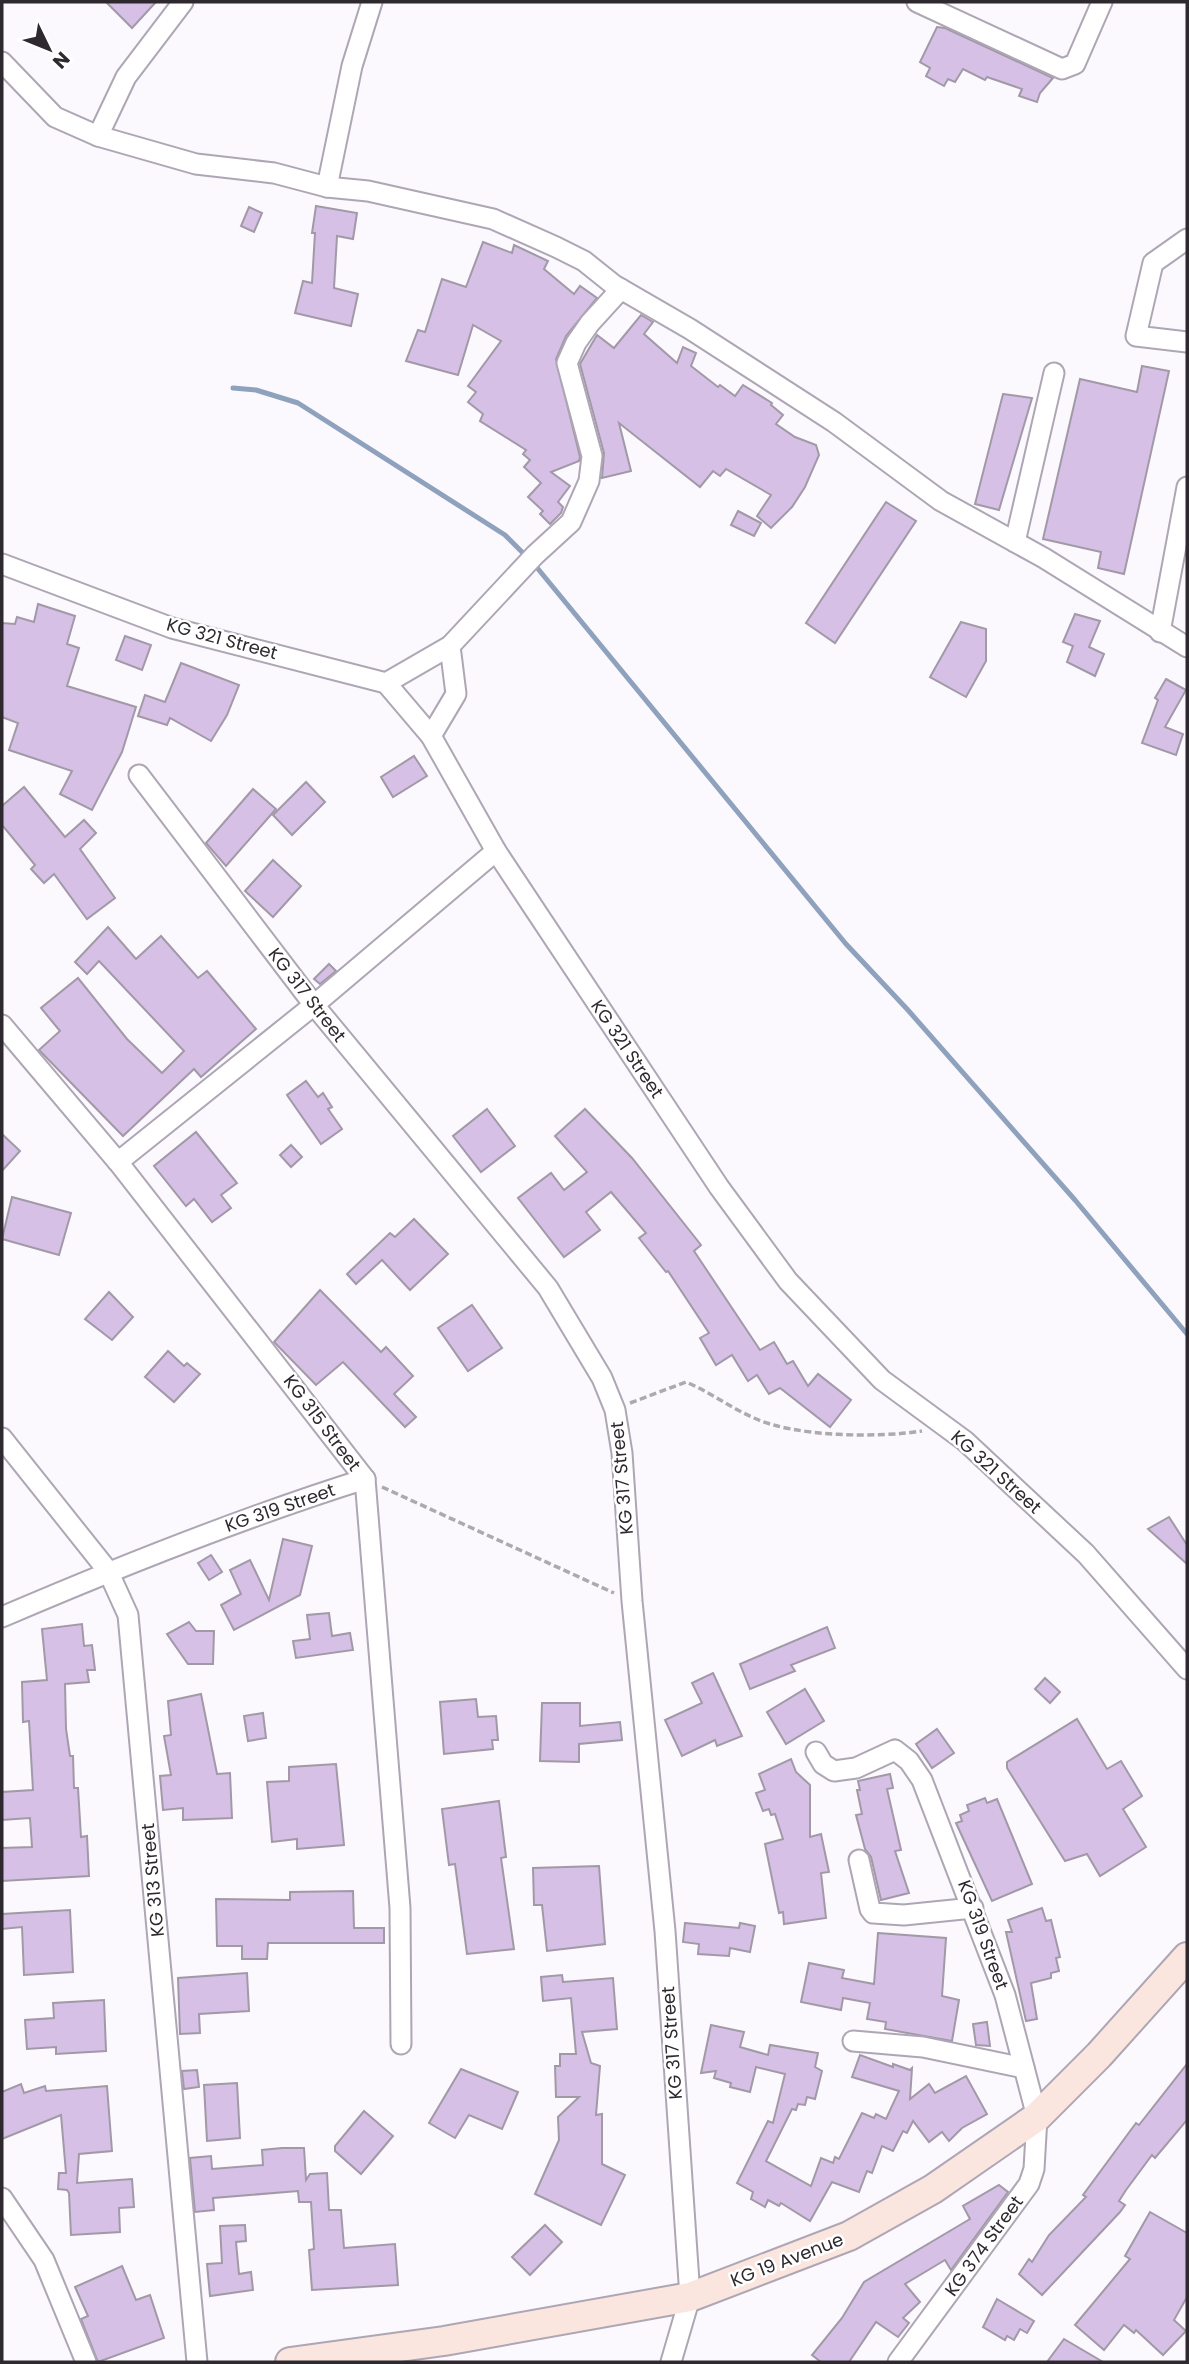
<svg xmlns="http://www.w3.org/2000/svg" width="1189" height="2364" viewBox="0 0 1189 2364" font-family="Poppins,sans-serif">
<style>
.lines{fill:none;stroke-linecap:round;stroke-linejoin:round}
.stream{stroke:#8fa2bd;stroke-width:5}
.building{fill:#d7c0e6;stroke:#a199a7;stroke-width:2}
.minor-casing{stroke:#aea6b4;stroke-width:23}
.secondary-casing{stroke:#aea6b4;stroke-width:32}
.path{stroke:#aca9af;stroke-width:3.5;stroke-dasharray:7 3.5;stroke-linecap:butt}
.minor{stroke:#fff;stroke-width:19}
.secondary{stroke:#fbe6df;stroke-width:28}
.labels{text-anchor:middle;stroke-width:5;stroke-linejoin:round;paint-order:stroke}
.street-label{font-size:18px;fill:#2d292f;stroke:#fff}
</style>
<rect width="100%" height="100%" fill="#fbf8fe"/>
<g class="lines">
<g class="stream">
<polyline points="233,388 256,390 298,403 505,535 527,557"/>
<polyline points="534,564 846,944 907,1009 1075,1200 1187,1334"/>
</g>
</g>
<g class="building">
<polygon points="106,2 156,2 132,28"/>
<polygon points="937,27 945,28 1053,78 1040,93 1037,102 1019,96 1022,89 987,77 985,80 963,69 955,82 948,79 944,86 926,76 930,68 920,62"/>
<polygon points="316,206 357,213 353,239 337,236 334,288 358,294 351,326 295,313 303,281 312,283 315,233 312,233"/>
<polygon points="249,207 262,213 254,232 241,226"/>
<polygon points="483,242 512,253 514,245 548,261 544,269 574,294 580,286 597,298 566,336 556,359 580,457 579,461 551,472 570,486 558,502 563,507 561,513 550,524 540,514 543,511 528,497 541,483 524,467 530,460 523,454 526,450 480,421 483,414 468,402 476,392 468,386 501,341 473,325 458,375 406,361 418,330 425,332 442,279 466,287"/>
<polygon points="641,315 653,322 644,334 677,363 683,347 696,353 691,366 718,387 720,385 735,396 743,385 772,403 771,405 783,415 776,424 795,437 816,445 819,455 805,487 792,507 771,528 757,516 771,495 726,469 720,476 713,471 700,487 619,423 631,471 602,478 604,453 580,364 597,335 614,348"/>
<polygon points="1142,366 1169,371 1124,574 1098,568 1101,552 1043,539 1080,379 1137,392"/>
<polygon points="1003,394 1032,398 999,510 975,504"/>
<polygon points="886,502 916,521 835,643 806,623"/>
<polygon points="738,511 761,523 754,536 731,525"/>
<polygon points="38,604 75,616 67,644 79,648 67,686 136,707 122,752 92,810 60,794 72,771 9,750 18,723 2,717 2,623 15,624 17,617 34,622"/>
<polygon points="1075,614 1100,621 1089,647 1104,654 1095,676 1067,662 1073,646 1063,642"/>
<polygon points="961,622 986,629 986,661 966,697 930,677"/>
<polygon points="125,636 151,645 142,670 116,660"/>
<polygon points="181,663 239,685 227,715 211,741 170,718 167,725 138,716 145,695 165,702"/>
<polygon points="1166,679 1186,690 1165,727 1183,734 1176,755 1142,743 1158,700 1155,698"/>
<polygon points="414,756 427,776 393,797 381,777"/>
<polygon points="306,782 325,802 292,835 273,815"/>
<polygon points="24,787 65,837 84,820 96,833 80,849 115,898 87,919 54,874 44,883 31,869 35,865 2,825 2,806"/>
<polygon points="253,789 276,809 226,866 206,843"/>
<polygon points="273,860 301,886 273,917 245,891"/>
<polygon points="108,927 136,959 161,936 198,978 207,971 256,1029 201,1077 194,1069 123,1136 39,1050 60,1031 41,1008 78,978 127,1039 162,1073 184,1051 99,961 87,974 75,962"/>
<polygon points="329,964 336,971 320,984 314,979"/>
<polygon points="306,1081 318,1097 323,1093 332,1107 328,1109 342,1129 321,1144 287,1095"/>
<polygon points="487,1109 515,1146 481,1172 453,1136"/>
<polygon points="585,1109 632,1158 701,1245 694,1251 760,1350 774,1342 787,1364 793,1361 808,1386 818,1374 851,1400 830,1427 780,1388 769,1394 757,1375 748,1381 732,1355 716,1365 700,1338 709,1333 668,1271 666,1272 639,1238 646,1233 611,1192 586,1212 600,1230 564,1257 518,1198 551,1173 564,1190 587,1172 555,1136"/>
<polygon points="196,1132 237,1183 221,1195 231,1208 212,1222 194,1199 186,1206 154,1166"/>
<polygon points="2,1134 20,1151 2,1171"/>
<polygon points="291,1145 302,1157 291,1167 280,1155"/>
<polygon points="12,1197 71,1213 59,1255 2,1239"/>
<polygon points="414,1219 448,1254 410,1290 382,1260 356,1284 347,1274 390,1233 395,1237"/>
<polygon points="320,1290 381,1352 386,1347 413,1376 394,1394 416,1417 405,1427 343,1362 316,1385 274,1342"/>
<polygon points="109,1292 133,1317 112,1340 85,1319"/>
<polygon points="472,1305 502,1348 468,1371 438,1328"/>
<polygon points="168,1351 184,1366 187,1363 200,1374 174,1402 145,1377"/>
<polygon points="1169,1517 1187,1545 1187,1564 1148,1529"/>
<polygon points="283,1539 312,1546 300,1595 234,1630 221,1605 241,1594 230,1570 250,1560 269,1600"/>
<polygon points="211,1555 222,1572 209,1580 198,1563"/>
<polygon points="329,1613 332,1636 350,1633 353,1650 296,1658 293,1641 310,1639 307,1615"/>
<polygon points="189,1622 196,1631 214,1631 213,1664 188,1664 167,1634"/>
<polygon points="82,1624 84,1646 92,1645 95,1670 87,1670 89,1682 65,1684 66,1729 70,1756 73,1756 74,1788 78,1788 81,1837 87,1836 89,1876 2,1881 2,1848 32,1847 30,1818 2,1820 2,1792 33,1790 29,1721 23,1722 22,1682 47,1680 42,1629"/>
<polygon points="827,1627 835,1648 791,1665 795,1671 750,1689 740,1664"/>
<polygon points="713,1673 742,1736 717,1746 715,1740 682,1756 665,1720 702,1703 692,1683"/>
<polygon points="1045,1678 1060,1692 1050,1703 1035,1689"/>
<polygon points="805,1689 824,1721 786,1744 767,1712"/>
<polygon points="201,1694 217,1774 230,1773 232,1818 183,1820 183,1808 163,1810 160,1776 171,1775 164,1736 171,1735 168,1701"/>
<polygon points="476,1699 478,1717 496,1716 498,1740 492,1740 493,1749 444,1754 440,1702"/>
<polygon points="542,1703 580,1703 580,1726 620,1722 622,1740 579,1744 579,1762 540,1761"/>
<polygon points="263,1713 266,1738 248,1741 244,1716"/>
<polygon points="1077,1719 1107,1769 1121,1761 1142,1796 1123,1809 1146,1847 1100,1876 1087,1854 1065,1861 1007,1768 1007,1762"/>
<polygon points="937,1729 954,1753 932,1768 916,1744"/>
<polygon points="791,1759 796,1772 810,1785 810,1837 821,1834 829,1872 821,1873 826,1918 784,1924 783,1912 779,1913 765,1844 783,1839 775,1814 771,1815 769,1809 763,1811 756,1793 765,1790 759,1774"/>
<polygon points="336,1764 344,1845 297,1849 297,1839 272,1842 267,1782 289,1781 289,1767"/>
<polygon points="890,1774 893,1788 887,1789 901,1850 895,1851 909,1893 881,1900 871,1857 865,1849 856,1815 862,1814 857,1790 860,1790 858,1781"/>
<polygon points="985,1798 987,1803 997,1799 1032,1884 992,1901 956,1823 962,1821 960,1815 969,1811 967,1805"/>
<polygon points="499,1801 506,1857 501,1858 514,1949 467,1954 455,1864 449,1865 442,1809"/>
<polygon points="599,1866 605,1944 547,1951 542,1905 534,1905 533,1868"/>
<polygon points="353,1891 354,1928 384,1928 384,1943 268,1943 267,1959 242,1959 242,1946 217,1946 216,1899 290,1900 290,1892"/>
<polygon points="1042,1908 1046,1921 1051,1920 1060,1957 1056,1958 1059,1971 1051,1973 1051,1978 1031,1983 1037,2019 1026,2021 1006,1932 1012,1932 1008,1920"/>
<polygon points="70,1910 73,1972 24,1975 22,1927 2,1929 2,1914"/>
<polygon points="685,1923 739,1928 740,1923 755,1926 750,1952 730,1948 729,1956 698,1954 699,1944 683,1942"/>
<polygon points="878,1933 946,1938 942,1996 959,2000 952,2041 885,2029 886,2022 867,2019 870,2003 843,1998 841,2010 801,2002 809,1963 844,1970 842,1978 874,1984"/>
<polygon points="247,1973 249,2011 199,2014 200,2033 180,2034 178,1978"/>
<polygon points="562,1975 563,1982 613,1978 617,2029 582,2032 591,2063 600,2066 596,2115 602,2114 602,2164 625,2175 601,2225 535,2194 559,2140 558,2117 579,2097 556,2097 555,2066 560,2066 560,2054 576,2054 571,1998 543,2001 541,1977"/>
<polygon points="104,2000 106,2051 56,2054 56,2047 27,2049 25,2020 54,2018 53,2003"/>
<polygon points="987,2022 990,2046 976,2045 973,2024"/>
<polygon points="711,2025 744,2032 740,2047 768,2055 770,2045 818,2053 815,2067 822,2071 815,2099 807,2097 805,2105 798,2104 796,2110 792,2109 766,2161 811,2186 821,2158 833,2163 835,2157 839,2159 862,2113 874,2118 876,2114 886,2119 899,2091 852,2077 860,2055 893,2067 893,2064 910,2070 912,2068 910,2099 929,2084 935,2093 966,2076 987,2114 962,2128 949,2141 942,2132 929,2142 913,2121 907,2133 903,2131 893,2151 882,2146 872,2173 867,2171 859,2192 832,2182 810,2221 781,2203 779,2206 768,2200 765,2207 751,2199 753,2192 737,2183 768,2121 773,2123 785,2074 756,2067 750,2092 730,2087 731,2083 714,2078 716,2071 701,2073"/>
<polygon points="1187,2064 1187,2120 1155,2158 1152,2155 1126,2190 1119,2201 1125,2205 1120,2212 1042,2295 1019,2274 1029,2259 1032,2262 1049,2235 1086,2197 1083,2195 1136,2123 1139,2125"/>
<polygon points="461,2069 518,2092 502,2129 469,2115 455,2138 429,2123"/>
<polygon points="197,2070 199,2087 184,2089 182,2071"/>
<polygon points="237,2083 240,2138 207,2141 204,2085"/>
<polygon points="21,2084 24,2093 45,2086 46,2091 107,2086 112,2151 79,2154 77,2183 132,2179 134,2207 119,2208 120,2232 71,2235 69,2193 67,2190 58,2189 59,2173 66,2173 61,2115 2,2139 2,2092"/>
<polygon points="364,2111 393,2136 361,2174 335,2151 335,2146"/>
<polygon points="282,2148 304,2148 306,2180 310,2174 327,2173 329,2210 341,2210 344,2248 395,2244 398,2285 312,2290 309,2250 314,2249 311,2202 299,2202 298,2191 213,2198 214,2210 195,2212 190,2158 211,2156 212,2169 263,2165 262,2150"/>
<polygon points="999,2185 1008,2192 951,2270 945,2260 905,2284 920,2302 903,2318 909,2323 898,2337 876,2322 849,2362 821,2362 812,2355 842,2318 864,2282 970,2219 963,2206"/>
<polygon points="1150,2212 1187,2233 1187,2297 1174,2320 1186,2331 1163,2355 1136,2330 1134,2333 1124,2325 1104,2350 1075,2325 1130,2259 1125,2256"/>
<polygon points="245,2225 246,2241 236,2242 239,2274 251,2272 253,2290 210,2296 207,2264 222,2263 220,2226"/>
<polygon points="545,2225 562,2242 530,2275 512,2257"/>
<polygon points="122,2266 136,2300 150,2295 164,2338 98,2362 81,2319 88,2316 75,2287"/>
<polygon points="997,2299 1034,2321 1027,2333 1020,2329 1014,2340 1007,2336 1005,2340 983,2327"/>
<polygon points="1064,2339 1103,2362 1047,2362"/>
</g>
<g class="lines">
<g class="minor-casing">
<g id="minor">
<polyline points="917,2 1062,69 1075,64 1102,2"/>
<polyline points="2,62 55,117 98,136 196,164 274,173 327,187 368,191 493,219 556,247 584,261 614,285 690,329 834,422 941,501 1044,558 1187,647"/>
<polyline points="98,136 126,77 183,2"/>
<polyline points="327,187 352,66 372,2"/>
<polyline points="1187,239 1153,263 1136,336 1187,342"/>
<polyline points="1015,542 1054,373"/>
<polyline points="2,564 172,628 386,683 431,736 496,851 719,1187 788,1281 882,1380 965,1441 1086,1554 1187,1669"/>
<polyline points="1160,632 1187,487"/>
<polyline points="386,683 450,646 535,555 571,522 589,481 592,456 567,363 576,343 590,323 621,289"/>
<polyline points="431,736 456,694 450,646"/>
<polyline points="139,775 314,1005 548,1288 602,1378 615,1410 622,1453 632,1601 665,1931 690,2297 671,2362"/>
<polyline points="2,1025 118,1162 365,1479 400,1908 401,2044"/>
<polyline points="118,1162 314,1005 496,851"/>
<polyline points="2,1438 108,1571 128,1615 197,2362"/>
<path d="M2,1617C121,1566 241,1518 365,1479"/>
<polyline points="816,1752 823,1764 834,1771 856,1768 895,1750 909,1761 922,1780 1005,1995 1037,2117 1034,2169 1029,2184 898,2362"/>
<polyline points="859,1860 870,1909 873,1913 904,1915 973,1908"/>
<polyline points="853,2041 923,2047 1024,2068"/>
<polyline points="2,2198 44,2260 86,2362"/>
</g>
</g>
<g class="secondary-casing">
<polyline id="secondary" points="290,2362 444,2341 690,2297 849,2236 933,2189 1037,2117 1099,2055 1187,1957"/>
</g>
<g class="path">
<path d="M630,1403L686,1382C710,1392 731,1408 754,1418C795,1437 878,1438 922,1431"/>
<polyline points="382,1487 614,1593"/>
</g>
<use href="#minor" class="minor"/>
<use href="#secondary" class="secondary"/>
</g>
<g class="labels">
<g class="street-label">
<text transform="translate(222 639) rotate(15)" y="6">KG 321 Street</text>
<text transform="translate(307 995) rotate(52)" y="6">KG 317 Street</text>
<text transform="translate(627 1049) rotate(56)" y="6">KG 321 Street</text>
<text transform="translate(322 1423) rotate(53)" y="6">KG 315 Street</text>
<text transform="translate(996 1472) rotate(42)" y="6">KG 321 Street</text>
<text transform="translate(622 1478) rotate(-95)" y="6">KG 317 Street</text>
<text transform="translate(280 1508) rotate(-19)" y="6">KG 319 Street</text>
<text transform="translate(153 1880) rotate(-95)" y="6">KG 313 Street</text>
<text transform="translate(983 1935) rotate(70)" y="6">KG 319 Street</text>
<text transform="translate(672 2043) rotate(-94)" y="6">KG 317 Street</text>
<text transform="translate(984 2246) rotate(-54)" y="6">KG 374 Street</text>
<text transform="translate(787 2260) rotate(-21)" y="6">KG 19 Avenue</text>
</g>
</g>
<rect width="1189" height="2364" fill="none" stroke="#2d292f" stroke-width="7"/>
<g transform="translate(49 49) rotate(133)" stroke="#ffffff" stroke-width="5" paint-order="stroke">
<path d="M0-5L12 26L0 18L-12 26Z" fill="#2d292f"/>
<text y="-10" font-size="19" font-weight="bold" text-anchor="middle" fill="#2d292f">N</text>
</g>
</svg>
